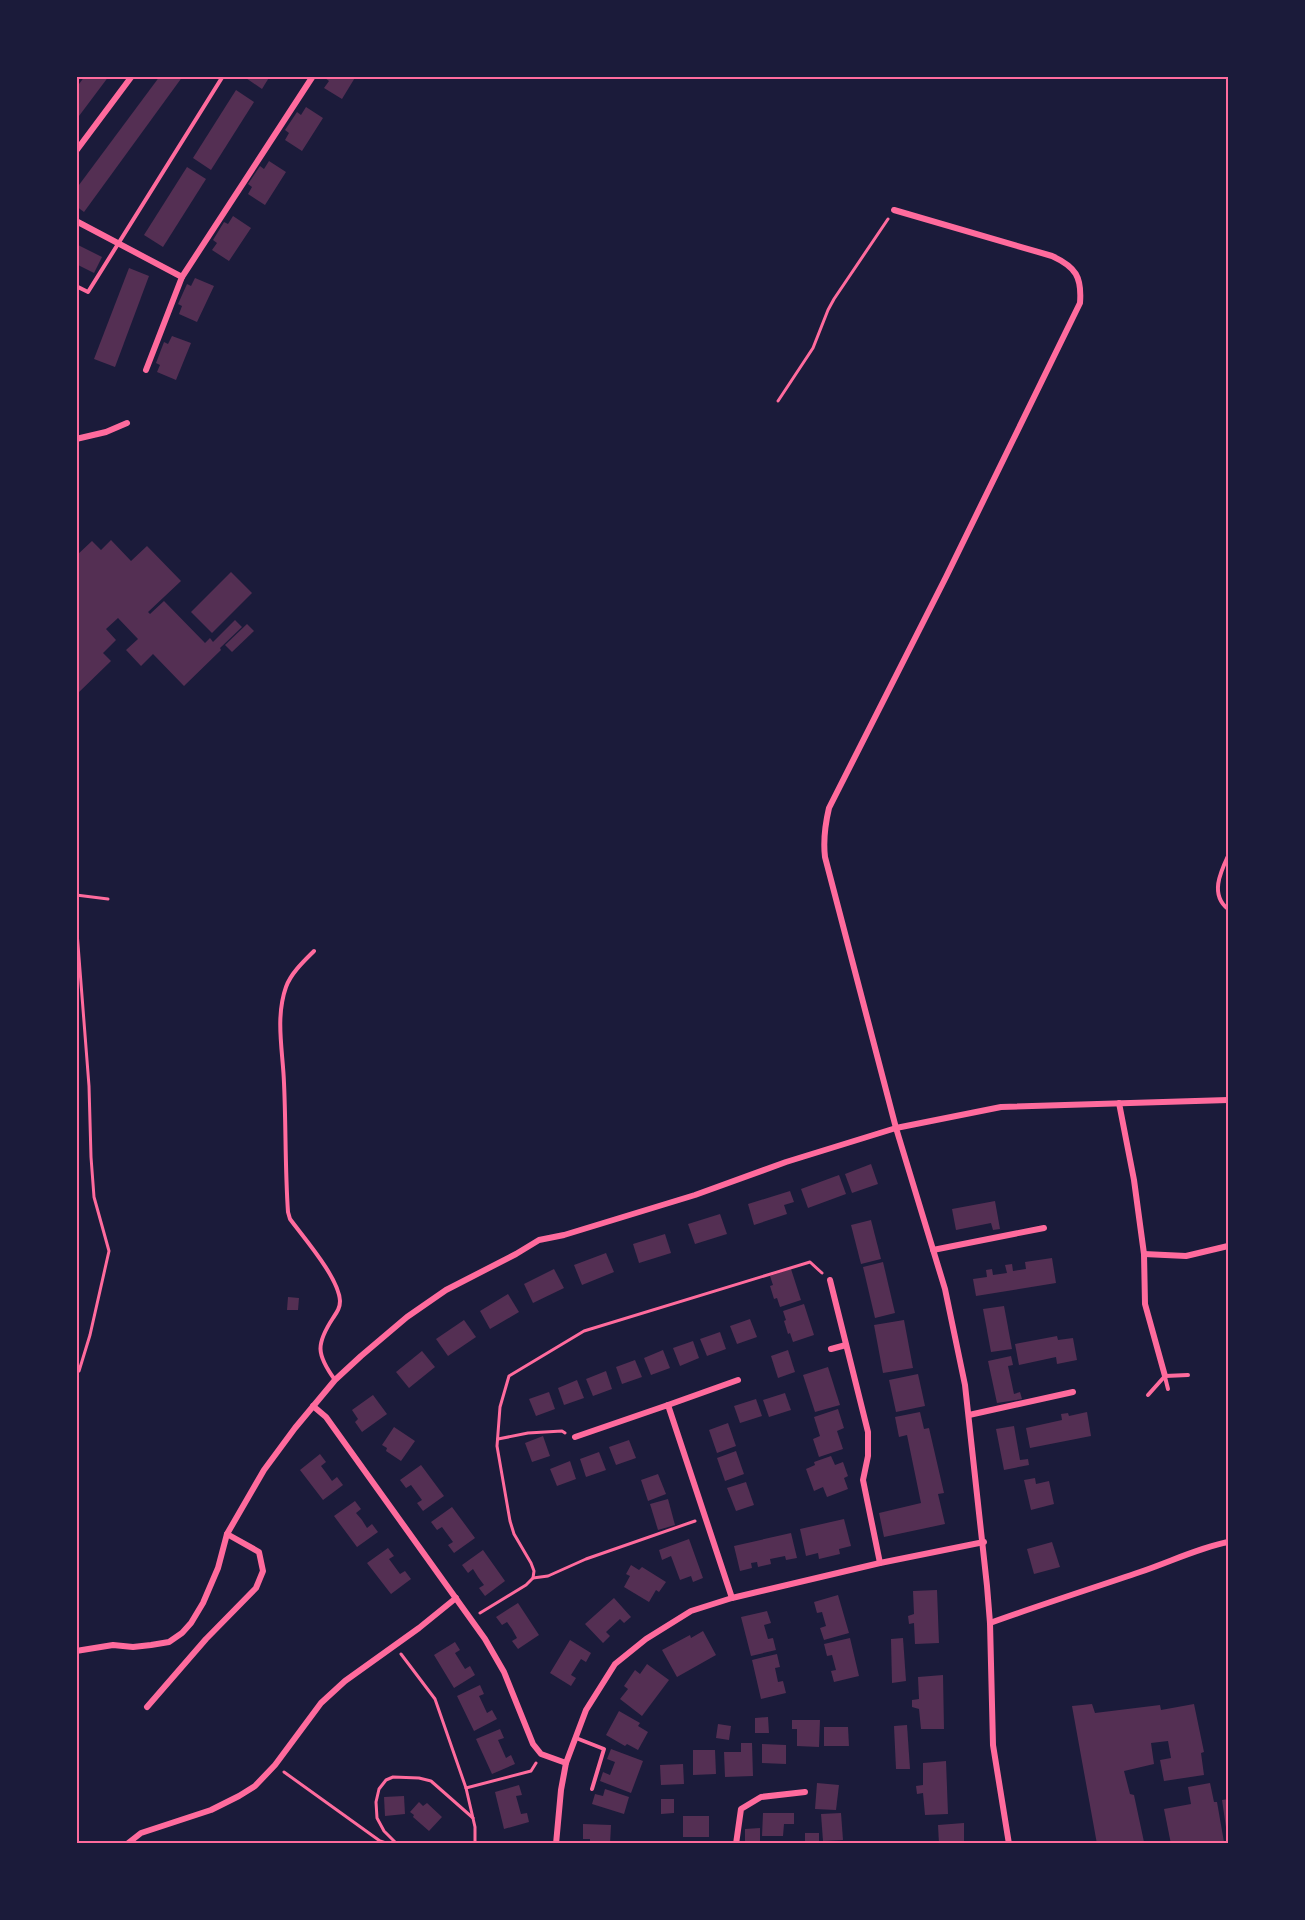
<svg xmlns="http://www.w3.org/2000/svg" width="1305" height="1920" viewBox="0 0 1305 1920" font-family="'IBM Plex Serif',serif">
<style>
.building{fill:#542f53}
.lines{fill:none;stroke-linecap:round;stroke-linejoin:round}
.path{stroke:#ff6b9d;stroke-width:3}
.service{stroke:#ff6b9d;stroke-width:4}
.minor{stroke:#ff6b9d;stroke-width:6}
.neatline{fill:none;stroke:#ff6b9d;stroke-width:2}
</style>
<rect width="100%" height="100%" fill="#1b1b3a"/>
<g class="building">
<polygon points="85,76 109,76 76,120 76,88"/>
<polygon points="160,76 183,76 84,212 76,206 76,189"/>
<polygon points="243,76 270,76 262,89"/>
<polygon points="326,76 356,76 342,99 324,88 329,81 325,78"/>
<polygon points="236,90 254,102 211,170 193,158"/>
<polygon points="306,107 323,118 302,151 285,140 289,133 285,130 297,112 301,115"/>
<polygon points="269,161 286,172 265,205 248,194 252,187 248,184 260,166 264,169"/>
<polygon points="187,167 206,179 163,247 144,235"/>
<polygon points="233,216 251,228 229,261 212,250 217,243 213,240 224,222 228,224"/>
<polygon points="76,244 102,257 94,273 76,264"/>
<polygon points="129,268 149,276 115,367 94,359"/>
<polygon points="195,278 214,286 197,322 179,314 182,306 178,304 187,284 191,286"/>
<polygon points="172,336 191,343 176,380 157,372 160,365 156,363 164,342 168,344"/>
<polygon points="111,540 131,561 147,546 181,581 148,612 150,614 164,601 205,643 210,638 213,642 235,620 242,627 220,648 221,650 184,686 153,654 141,666 126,650 138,639 118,618 106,629 116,640 103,653 111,661 76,695 76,556 92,541 101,550"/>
<polygon points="231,572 252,593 212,633 191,612"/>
<polygon points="247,624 254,631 232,652 225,645"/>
<polygon points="871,1164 878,1184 852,1193 845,1174"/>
<polygon points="839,1175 846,1194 808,1208 801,1189"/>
<polygon points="790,1191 794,1202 784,1205 787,1214 754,1225 748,1204"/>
<polygon points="995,1201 1000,1229 993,1230 991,1223 956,1230 952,1209"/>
<polygon points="720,1214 727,1234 695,1244 688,1224"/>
<polygon points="871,1220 881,1259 861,1264 851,1225"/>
<polygon points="665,1234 671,1253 639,1263 633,1244"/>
<polygon points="606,1253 614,1272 582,1285 574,1265"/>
<polygon points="1052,1258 1056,1283 976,1296 973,1279 987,1277 986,1270 992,1269 993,1275 1007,1273 1005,1265 1012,1264 1013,1271 1026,1269 1025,1262"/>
<polygon points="883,1262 895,1313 875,1318 863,1267"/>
<polygon points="554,1269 564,1288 533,1303 524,1284"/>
<polygon points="791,1269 801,1300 780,1307 777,1298 774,1299 770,1286 773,1285 770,1276"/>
<polygon points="508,1294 519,1312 490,1329 480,1311"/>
<polygon points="288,1297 299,1298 298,1310 287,1310"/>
<polygon points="804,1304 814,1335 793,1342 790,1333 788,1334 784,1321 786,1320 783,1311"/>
<polygon points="1004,1306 1012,1349 991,1352 983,1309"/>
<polygon points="750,1319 757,1337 737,1344 730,1326"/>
<polygon points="464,1320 476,1337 448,1356 436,1339"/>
<polygon points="904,1320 913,1368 883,1373 874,1325"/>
<polygon points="720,1332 726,1349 707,1356 700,1339"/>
<polygon points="1057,1336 1058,1340 1073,1338 1077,1360 1057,1364 1056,1357 1019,1365 1015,1344"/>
<polygon points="693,1341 699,1358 680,1366 673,1348"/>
<polygon points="663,1350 670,1368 651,1375 644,1358"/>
<polygon points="788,1350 795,1372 778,1378 771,1356"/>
<polygon points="422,1351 435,1367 409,1388 396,1372"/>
<polygon points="1011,1356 1013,1365 1008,1366 1014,1394 1020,1392 1022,1399 997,1403 988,1361"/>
<polygon points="635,1360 642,1377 622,1384 616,1367"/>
<polygon points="828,1367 840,1405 815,1412 803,1375"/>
<polygon points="606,1371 612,1389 593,1396 586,1379"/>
<polygon points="918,1374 925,1406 896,1412 889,1380"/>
<polygon points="577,1380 584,1398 564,1405 558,1388"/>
<polygon points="549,1392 555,1409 536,1416 529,1399"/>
<polygon points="785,1393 791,1410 769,1417 763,1400"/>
<polygon points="373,1395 387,1414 362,1432 355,1422 358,1419 352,1410"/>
<polygon points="756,1399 762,1416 740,1423 734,1406"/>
<polygon points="838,1409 844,1428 837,1431 843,1449 819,1457 813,1439 820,1436 814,1417"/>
<polygon points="920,1412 924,1429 929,1428 944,1493 938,1494 945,1524 884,1537 879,1513 921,1503 907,1435 899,1437 895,1417"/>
<polygon points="1087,1412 1091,1436 1030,1448 1026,1428 1062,1420 1061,1414 1068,1413 1069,1416"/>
<polygon points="728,1423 736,1446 717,1453 709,1430"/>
<polygon points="1014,1426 1020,1460 1028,1459 1029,1465 1004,1470 996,1429"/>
<polygon points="394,1427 415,1441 401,1461 386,1451 387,1448 382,1445"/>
<polygon points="543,1436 550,1456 532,1462 525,1443"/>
<polygon points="629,1440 636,1458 616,1465 609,1447"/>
<polygon points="736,1451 744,1474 725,1481 717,1458"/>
<polygon points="599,1452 606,1470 586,1477 580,1459"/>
<polygon points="320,1454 326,1462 321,1466 327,1474 332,1481 337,1477 343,1485 323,1500 300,1470"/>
<polygon points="831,1456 835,1465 843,1462 848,1476 844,1478 848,1489 827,1497 823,1487 814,1491 806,1469 815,1465 814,1462"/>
<polygon points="570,1461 576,1479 557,1486 550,1469"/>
<polygon points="421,1465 444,1496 423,1511 417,1503 422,1500 411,1485 406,1488 400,1480"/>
<polygon points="658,1474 666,1494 648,1501 641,1480"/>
<polygon points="1035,1478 1036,1484 1049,1481 1054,1504 1031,1510 1024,1480"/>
<polygon points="746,1482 754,1505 736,1511 727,1488"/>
<polygon points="668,1499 675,1525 658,1530 650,1504"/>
<polygon points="355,1501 361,1509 356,1513 362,1520 367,1528 372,1524 378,1532 357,1547 334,1516"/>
<polygon points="452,1507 475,1538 454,1553 448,1545 453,1542 442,1527 437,1530 431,1522"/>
<polygon points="844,1519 851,1546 839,1549 840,1554 819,1559 818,1553 806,1556 800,1529"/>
<polygon points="791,1533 797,1558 786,1560 785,1556 770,1559 771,1564 758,1567 757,1562 751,1563 752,1568 740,1571 734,1546"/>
<polygon points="689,1539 703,1578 693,1582 691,1576 680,1580 671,1556 662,1560 659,1550"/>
<polygon points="1052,1542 1060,1567 1034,1574 1027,1549"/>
<polygon points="388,1548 394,1556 389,1559 400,1574 405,1571 411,1579 391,1594 367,1563"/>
<polygon points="483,1550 505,1581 485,1596 479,1588 484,1585 478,1577 473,1569 468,1573 462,1565"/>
<polygon points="631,1565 639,1570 642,1567 666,1582 659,1592 656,1590 649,1602 624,1587 630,1576 626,1574"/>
<polygon points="937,1590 939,1643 915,1644 914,1623 909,1624 908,1616 914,1614 913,1591"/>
<polygon points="838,1595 849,1633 824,1640 820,1628 826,1626 822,1612 817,1613 814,1602"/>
<polygon points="614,1598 631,1617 624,1623 620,1619 606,1632 610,1636 603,1643 585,1624"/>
<polygon points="518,1603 539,1635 518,1649 512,1641 517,1638 512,1629 507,1622 502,1625 496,1617"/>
<polygon points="767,1611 771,1623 764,1625 768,1639 773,1638 776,1650 751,1656 741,1617"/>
<polygon points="703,1631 716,1655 677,1677 662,1650 690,1635 691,1638"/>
<polygon points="850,1638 859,1676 834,1682 831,1671 836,1670 832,1655 827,1656 824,1644"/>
<polygon points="903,1638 906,1681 892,1683 891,1639"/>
<polygon points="570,1640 591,1653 586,1662 581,1659 571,1675 576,1678 571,1686 550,1673"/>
<polygon points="455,1642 460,1650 455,1653 465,1669 470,1666 475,1675 454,1688 434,1655"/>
<polygon points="777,1654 780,1667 775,1668 778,1682 783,1681 786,1693 761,1699 752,1660"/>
<polygon points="647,1664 669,1680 642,1716 620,1699 628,1689 624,1686 635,1670 640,1674"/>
<polygon points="943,1675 944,1729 921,1729 919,1709 912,1707 912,1700 919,1699 918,1677"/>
<polygon points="480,1685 484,1694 479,1696 487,1713 492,1710 497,1719 474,1731 457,1696"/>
<polygon points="1092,1704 1095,1713 1160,1705 1161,1710 1194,1704 1204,1752 1201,1753 1204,1775 1164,1781 1160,1760 1171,1758 1168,1741 1151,1743 1154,1764 1124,1771 1130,1794 1134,1795 1144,1842 1097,1844 1072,1706"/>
<polygon points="619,1711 640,1723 638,1726 648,1732 638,1750 627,1744 625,1746 606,1735"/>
<polygon points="768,1717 769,1733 755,1733 755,1718"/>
<polygon points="792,1720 820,1720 819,1747 797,1746 797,1729 792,1729"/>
<polygon points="718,1724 731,1726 729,1740 716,1738"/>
<polygon points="907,1725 910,1769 896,1769 894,1726"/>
<polygon points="824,1727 848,1727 849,1746 824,1746"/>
<polygon points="500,1729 504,1738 498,1740 506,1758 511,1755 515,1764 492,1774 476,1739"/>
<polygon points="741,1743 752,1743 753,1776 725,1777 724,1752 741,1752"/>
<polygon points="762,1744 786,1745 786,1764 762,1763"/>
<polygon points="611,1749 643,1761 631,1793 600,1781 603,1772 610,1775 615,1762 607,1759"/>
<polygon points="693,1750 715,1750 716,1774 693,1775"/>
<polygon points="946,1761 948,1814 925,1815 923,1793 917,1794 916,1786 923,1785 923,1763"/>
<polygon points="683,1764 684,1784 661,1785 660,1765"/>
<polygon points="817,1783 839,1785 836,1810 815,1809"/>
<polygon points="1210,1783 1214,1802 1217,1802 1224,1842 1171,1844 1164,1809 1191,1804 1188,1787"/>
<polygon points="519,1785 522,1795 516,1796 521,1814 527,1813 529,1822 504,1829 495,1792"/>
<polygon points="605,1789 629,1797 624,1814 592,1804 595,1794 603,1796"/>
<polygon points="404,1796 405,1814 385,1816 384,1797"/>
<polygon points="661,1799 674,1799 674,1813 661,1814"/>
<polygon points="1228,1799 1228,1834 1227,1834 1222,1800"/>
<polygon points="419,1802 423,1806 427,1803 442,1817 429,1831 413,1817 414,1815 410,1812"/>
<polygon points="763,1813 794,1813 794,1824 784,1824 783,1836 762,1836"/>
<polygon points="841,1813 843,1840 823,1841 821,1814"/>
<rect x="683" y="1816" width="26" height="21"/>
<polygon points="964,1823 964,1844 939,1844 938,1825"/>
<polygon points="583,1824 611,1825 610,1844 590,1844 590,1839 583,1839"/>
<polygon points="760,1828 760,1844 745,1844 745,1829"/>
<rect x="805" y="1833" width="14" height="11"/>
</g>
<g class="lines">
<g class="path">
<polyline points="778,401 813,348 828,310 834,299 888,219"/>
<polyline points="76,895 108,899"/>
<polyline points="76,919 89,1086 91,1157 94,1197 109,1251 90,1335 79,1371 76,1372"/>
<polyline points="498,1439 528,1433 562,1431 565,1433"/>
<polyline points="533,1578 548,1576 586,1559 695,1521"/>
<polyline points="480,1613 526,1585 533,1578 534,1571 531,1563 514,1534 510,1521 497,1446 500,1407 509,1376 584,1331 810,1262 822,1273"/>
<polyline points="401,1654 435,1699 466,1788 475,1827 475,1844"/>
<polyline points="284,1772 380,1841 389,1844"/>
<polyline points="466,1788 531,1771 536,1763"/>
<polyline points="397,1844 384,1831 377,1818 376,1802 379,1789 386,1780 393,1777 419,1778 431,1781 473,1818"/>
</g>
<g class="service">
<polyline points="76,286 88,292 223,76"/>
<path d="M1228,856C1220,873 1210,895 1228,909"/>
<path d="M314,951C304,961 291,973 286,987C275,1018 283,1052 284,1083C286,1126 285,1169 288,1212L290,1219C304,1238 339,1278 340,1301C340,1308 337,1312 333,1318C316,1344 316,1354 335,1380"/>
<polyline points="1165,1377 1168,1389"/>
<polyline points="1148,1395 1165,1376 1188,1375"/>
<polyline points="576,1738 604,1749 592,1789"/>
</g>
<g class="minor">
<polyline points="76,151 132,76"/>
<path d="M894,210L1052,256C1076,267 1082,277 1080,303L946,577L829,808C825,825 823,840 825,857L896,1128L1001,1107L1228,1100"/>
<polyline points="76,221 182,277"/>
<polyline points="146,370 182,277 313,76"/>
<polyline points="76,439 106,432 127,423"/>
<polyline points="1119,1103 1134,1180 1144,1254 1145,1304 1165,1376"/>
<polyline points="933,1250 1044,1228"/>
<polyline points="1144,1254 1186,1256 1228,1246"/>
<polyline points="830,1280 868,1432 868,1456 863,1480 880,1563"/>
<polyline points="831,1349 846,1345"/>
<polyline points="668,1405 738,1380"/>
<polyline points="313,1406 326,1417 485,1639 504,1672 533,1744 541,1754 566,1763"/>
<polyline points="969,1415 1073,1392"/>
<polyline points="575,1437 668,1405 732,1598"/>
<path d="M990,1623C1040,1605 1090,1589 1140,1572C1170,1562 1198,1548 1228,1542"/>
<polyline points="76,1651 113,1645 133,1647 151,1645 169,1642 182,1633 191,1623 203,1603 218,1568 227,1534 264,1470 295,1428 335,1380 361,1356 407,1317 446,1290 516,1254 539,1240 564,1235 695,1195 786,1162 896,1128 945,1289 965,1385 987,1586 990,1623 993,1745 1009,1844"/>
<polyline points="147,1707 206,1639 256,1588 263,1571 259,1552 227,1534"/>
<polyline points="127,1844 141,1833 211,1810 239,1796 255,1786 275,1765 321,1703 345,1681 419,1628 456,1598"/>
<polyline points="556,1844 561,1790 566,1763 586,1710 615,1664 646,1639 691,1611 732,1598 880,1563 984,1542"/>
<polyline points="736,1844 741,1809 761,1797 805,1792"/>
</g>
</g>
<rect width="1305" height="1920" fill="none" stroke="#1b1b3a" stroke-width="156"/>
<rect x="78" y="78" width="1149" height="1764" class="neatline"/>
</svg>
